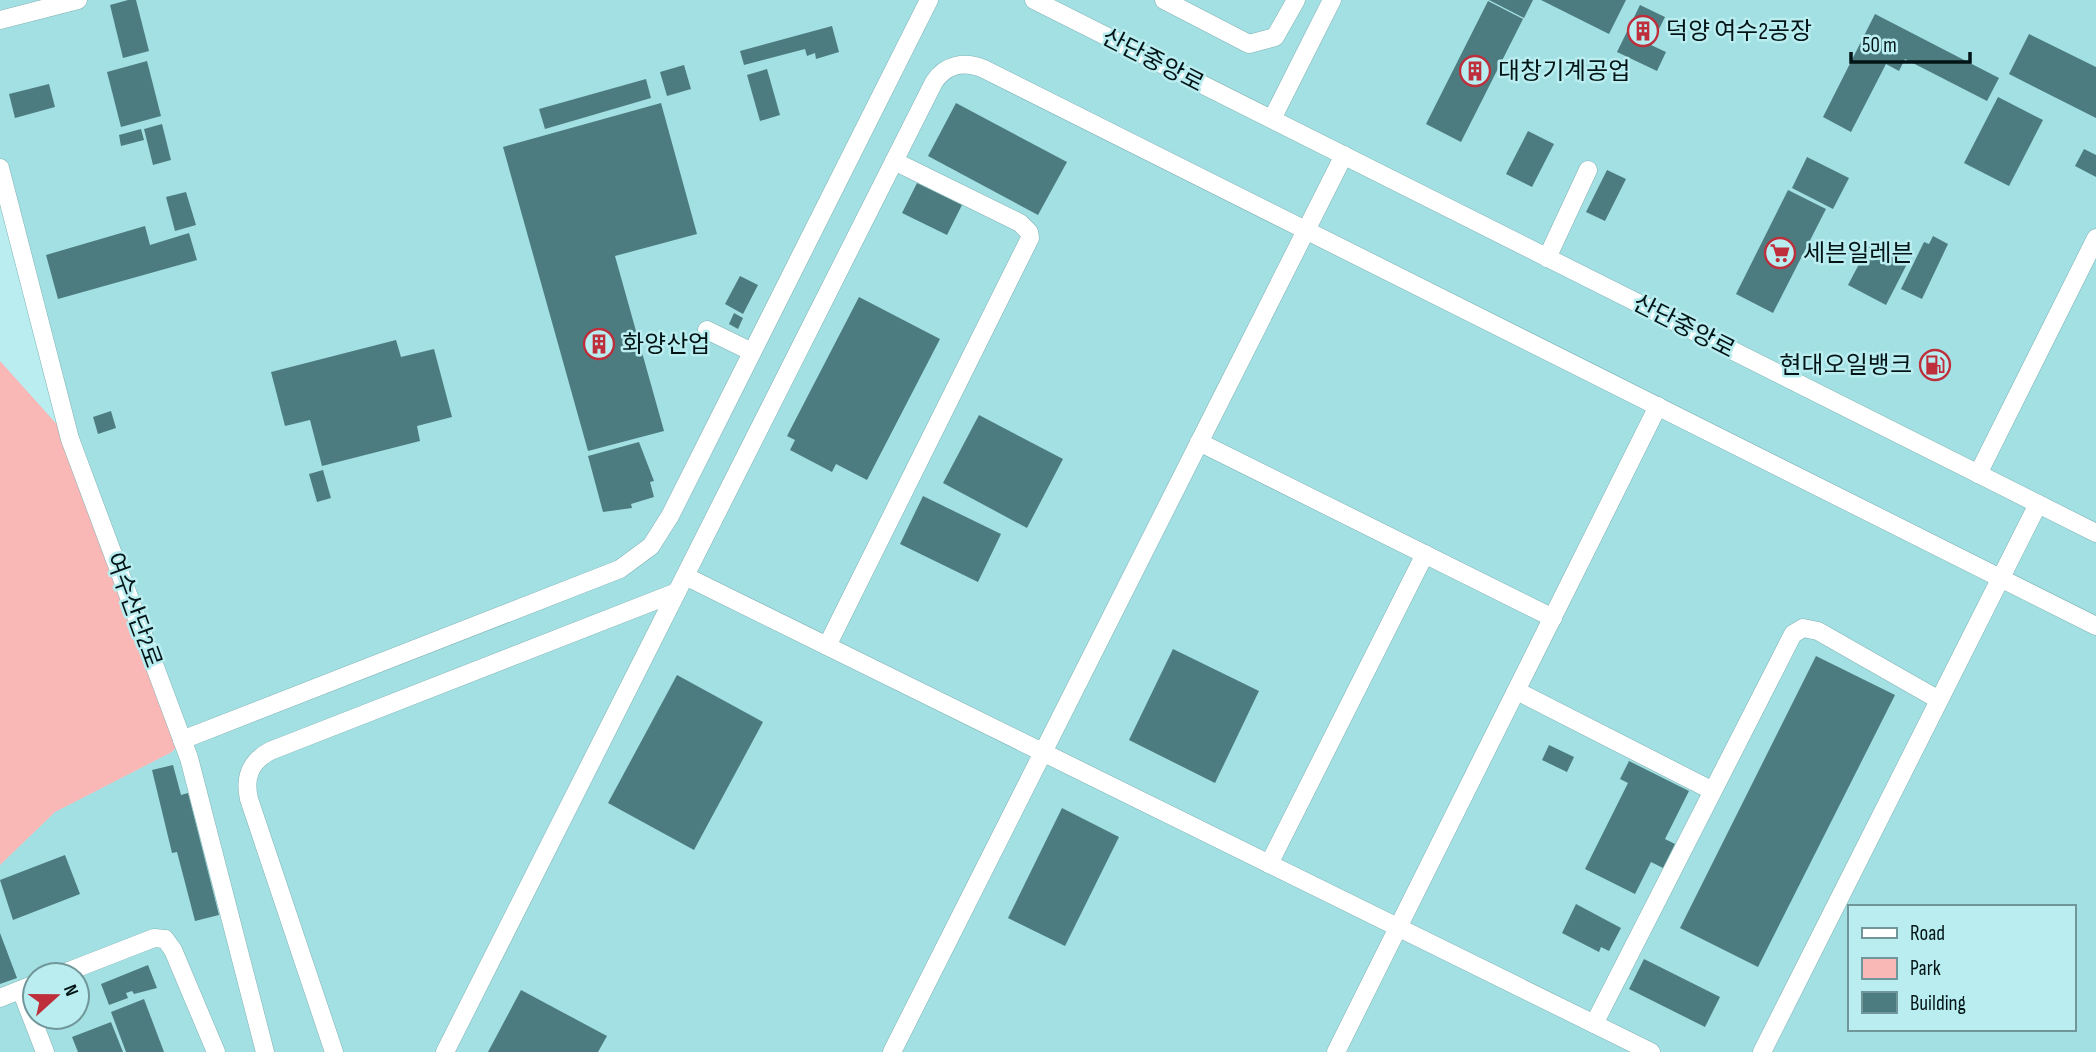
<svg xmlns="http://www.w3.org/2000/svg" width="2096" height="1052" viewBox="0 0 2096 1052" font-family="'Sofia Sans Condensed','Noto Sans KR',sans-serif">
<style>
.built{fill:#a3e0e3;fill-rule:evenodd}
.green{fill:#f9b7b5}
.building{fill:#4d7c80}
.lines{fill:none;stroke-linecap:round;stroke-linejoin:round}
.minor-casing{stroke:#81b2b5;stroke-width:19}
.minor{stroke:#fff;stroke-width:18}
.labels{text-anchor:middle;stroke-width:5;stroke-linejoin:round;paint-order:stroke}
.poi-label{font-size:24px;fill:#021416;stroke:#baedf0;text-anchor:start}
.street-label{font-size:24px;fill:#021416;stroke:#baedf0}
</style>
<rect width="100%" height="100%" fill="#baedf0"/>
<path class="built" d="M0,0H2096V1052H0V865L55,812L172,752L182,740L70,439L0,168ZM1849,907H2073V1029H1849ZM35,975H77V1017H35Z"/>
<polygon class="green" points="0,361 70,439 182,740 172,752 55,812 0,865"/>
<g class="building">
<polygon points="128,0 136,0 149,51 123,58 110,5"/>
<polygon points="1489,0 1533,0 1524,18"/>
<polygon points="1541,0 1626,0 1609,34"/>
<polygon points="1488,1 1523,19 1461,142 1426,124"/>
<polygon points="1640,5 1665,17 1651,45 1666,52 1657,71 1617,52"/>
<polygon points="1875,14 1999,78 1987,101 1905,59 1899,71 1886,64 1851,132 1823,117"/>
<polygon points="832,26 839,52 816,59 815,53 807,56 805,49 744,65 740,51"/>
<polygon points="2029,34 2096,67 2096,118 2009,74"/>
<polygon points="147,61 161,116 121,127 107,72"/>
<polygon points="684,65 691,89 667,96 660,72"/>
<polygon points="767,69 780,115 760,121 747,75"/>
<polygon points="646,79 651,98 545,129 539,109"/>
<polygon points="49,84 55,107 15,118 9,94"/>
<polygon points="1998,97 2043,120 2009,186 1964,163"/>
<polygon points="661,103 697,234 615,256 664,431 588,451 503,147"/>
<polygon points="956,103 1067,162 1038,215 928,156"/>
<polygon points="162,124 171,160 153,165 144,129"/>
<polygon points="141,129 144,140 121,146 119,135"/>
<polygon points="1528,131 1554,144 1532,187 1506,174"/>
<polygon points="2084,149 2096,155 2096,177 2075,166"/>
<polygon points="1807,157 1849,178 1833,209 1792,188"/>
<polygon points="1607,170 1626,179 1605,221 1586,212"/>
<polygon points="917,183 962,205 947,235 902,213"/>
<polygon points="1788,190 1826,209 1773,313 1736,294"/>
<polygon points="186,192 196,225 175,231 166,197"/>
<polygon points="145,226 150,245 189,233 197,260 58,299 46,255"/>
<polygon points="1933,236 1948,244 1922,299 1901,289 1924,242 1929,244"/>
<polygon points="1869,245 1907,264 1886,305 1848,285"/>
<polygon points="740,276 758,285 743,314 725,304"/>
<polygon points="859,297 940,339 867,480 836,464 832,472 790,450 795,440 787,436"/>
<polygon points="734,313 743,318 738,329 729,324"/>
<polygon points="396,340 401,357 434,349 452,417 417,426 420,441 322,466 310,420 285,426 271,372"/>
<polygon points="111,411 116,428 98,434 93,417"/>
<polygon points="979,415 1063,459 1027,528 943,483"/>
<polygon points="639,442 654,481 650,482 654,497 631,504 632,508 603,512 588,456"/>
<polygon points="323,470 331,498 317,502 309,474"/>
<polygon points="923,496 1001,534 978,582 900,544"/>
<polygon points="1173,649 1259,691 1215,783 1129,740"/>
<polygon points="1816,656 1895,695 1758,967 1680,928"/>
<polygon points="677,675 763,722 694,850 608,803"/>
<polygon points="1549,745 1574,757 1567,772 1542,760"/>
<polygon points="1629,761 1689,791 1665,839 1675,844 1663,868 1651,862 1635,894 1585,869 1628,783 1620,779"/>
<polygon points="173,765 181,795 188,793 219,915 195,921 177,852 172,853 152,770"/>
<polygon points="1062,808 1119,837 1065,946 1008,918"/>
<polygon points="65,855 80,894 13,920 0,880"/>
<polygon points="1576,904 1621,928 1609,951 1601,947 1599,952 1562,933"/>
<polygon points="0,933 17,978 0,984"/>
<polygon points="1644,959 1720,997 1705,1027 1629,989"/>
<polygon points="148,965 157,988 134,994 132,991 126,993 128,998 109,1005 101,984"/>
<polygon points="521,990 607,1036 598,1052 488,1052"/>
<polygon points="144,999 164,1052 126,1052 111,1012"/>
<polygon points="111,1022 123,1052 78,1052 72,1037"/>
</g>
<g class="lines">
<g class="minor-casing">
<g id="minor">
<polyline points="1034,0 2096,533"/>
<polyline points="1164,0 1249,44 1275,37 1296,0"/>
<polyline points="0,20 78,0"/>
<polyline points="1272,119 1332,0"/>
<polyline points="0,168 70,439 189,758 265,1052"/>
<polyline points="1547,258 1588,170"/>
<polyline points="707,330 752,352"/>
<polyline points="1199,442 1553,618"/>
<polyline points="1978,474 2096,238"/>
<polyline points="685,576 1651,1052"/>
<polyline points="827,646 1030,238 1029,232 1020,223 894,161"/>
<polyline points="1517,691 1711,790"/>
<polyline points="182,740 620,569 651,546 670,516 929,0"/>
<polyline points="1269,864 1425,554"/>
<polyline points="59,975 154,938 165,939 173,950 216,1052"/>
<polyline points="21,990 45,1052"/>
<polyline points="0,998 35,984"/>
<polyline points="1594,1024 1793,634 1803,628 1818,631 1939,700"/>
<path d="M334,1052L249,799C244,777 250,762 270,751L677,592"/>
<path d="M445,1052L934,82C946,64 965,61 984,69L2096,626"/>
<polyline points="892,1052 1344,155"/>
<polyline points="1336,1052 1658,406"/>
<polyline points="1762,1052 2038,504"/>
</g>
</g>
<use href="#minor" class="minor"/>
</g>
<defs>
<g id="building-ring" transform="scale(1.575)"><circle r="9.5" fill="#baedf0" stroke="#be2e3b" stroke-width="1.5"/><path d="M-4-6H4V6H1V3H-1V6H-4ZM-2.5-4.3h1.7v1.8h-1.7ZM.8-4.3h1.7v1.8H.8ZM-2.5-1h1.7V.8h-1.7ZM.8-1h1.7V.8H.8Z" fill="#be2e3b"/></g>
<g id="supermarket-ring" transform="scale(1.575)"><circle r="9.5" fill="#baedf0" stroke="#be2e3b" stroke-width="1.5"/><path d="M-6-5.5h2.5l.6 2H6L4.5 2H-2.5L-4.4-4H-6ZM-1.5 3.2a1.3 1.3 0 1 0 .1 0ZM3 3.2a1.3 1.3 0 1 0 .1 0Z" fill="#be2e3b"/></g>
<g id="fuel-ring" transform="scale(1.575)"><circle r="9.5" fill="#baedf0" stroke="#be2e3b" stroke-width="1.5"/><path d="M-5.5-6h7V0h2V4h1.3V-2.5L3-4.5l.8-.8L6-3V5H2.5V1h-1V6h-7ZM-4.2-4.7v3.2H.2V-4.7Z" fill="#be2e3b"/></g>
</defs>
<g fill-rule="evenodd">
<use href="#building-ring" x="1643" y="31"/>
<use href="#building-ring" x="1475" y="71"/>
<use href="#supermarket-ring" x="1780" y="253"/>
<use href="#building-ring" x="599" y="344"/>
<use href="#fuel-ring" x="1935" y="365"/>
</g>
<g class="labels">
<g class="poi-label">
<text x="1666" y="39">덕양 여수2공장</text>
<text x="1498" y="79">대창기계공업</text>
<text x="1803" y="261">세븐일레븐</text>
<text x="622" y="352">화양산업</text>
<text x="1912" y="373" text-anchor="end">현대오일뱅크</text>
</g>
<g class="street-label">
<text transform="translate(1153 60) rotate(27)" y="8">산단중앙로</text>
<text transform="translate(1684 326) rotate(27)" y="8">산단중앙로</text>
<text transform="translate(134 610) rotate(70)" y="8">여수산단2로</text>
</g>
</g>
<rect x="1848" y="905" width="228" height="126" fill="#baedf0" stroke="#709699" stroke-width="2"/>
<rect x="1862" y="928" width="35" height="10" fill="#ffffff" stroke="#709699" stroke-width="2"/>
<text x="1910" y="940" font-size="21" fill="#021416">Road</text>
<rect x="1862" y="958" width="35" height="21" fill="#f9b7b5" stroke="#709699" stroke-width="2"/>
<text x="1910" y="975" font-size="21" fill="#021416">Park</text>
<rect x="1862" y="992" width="35" height="21" fill="#4d7c80" stroke="#709699" stroke-width="2"/>
<text x="1910" y="1010" font-size="21" fill="#021416">Building</text>
<g transform="translate(56 996) rotate(69)"><circle r="33" fill="#baedf0" stroke="#709699" stroke-width="2"/>
<path d="M0-5L12 26L0 18L-12 26Z" fill="#be2e3b"/>
<text y="-10" font-size="19" font-weight="bold" text-anchor="middle" fill="#021416">N</text>
</g>
<path d="M1851 52v10h119v-10" fill="none" stroke="#021416" stroke-width="3.5"/>
<text x="1862" y="52" font-size="21" fill="#021416" stroke="#baedf0" stroke-width="5" paint-order="stroke">50 m</text>
</svg>
